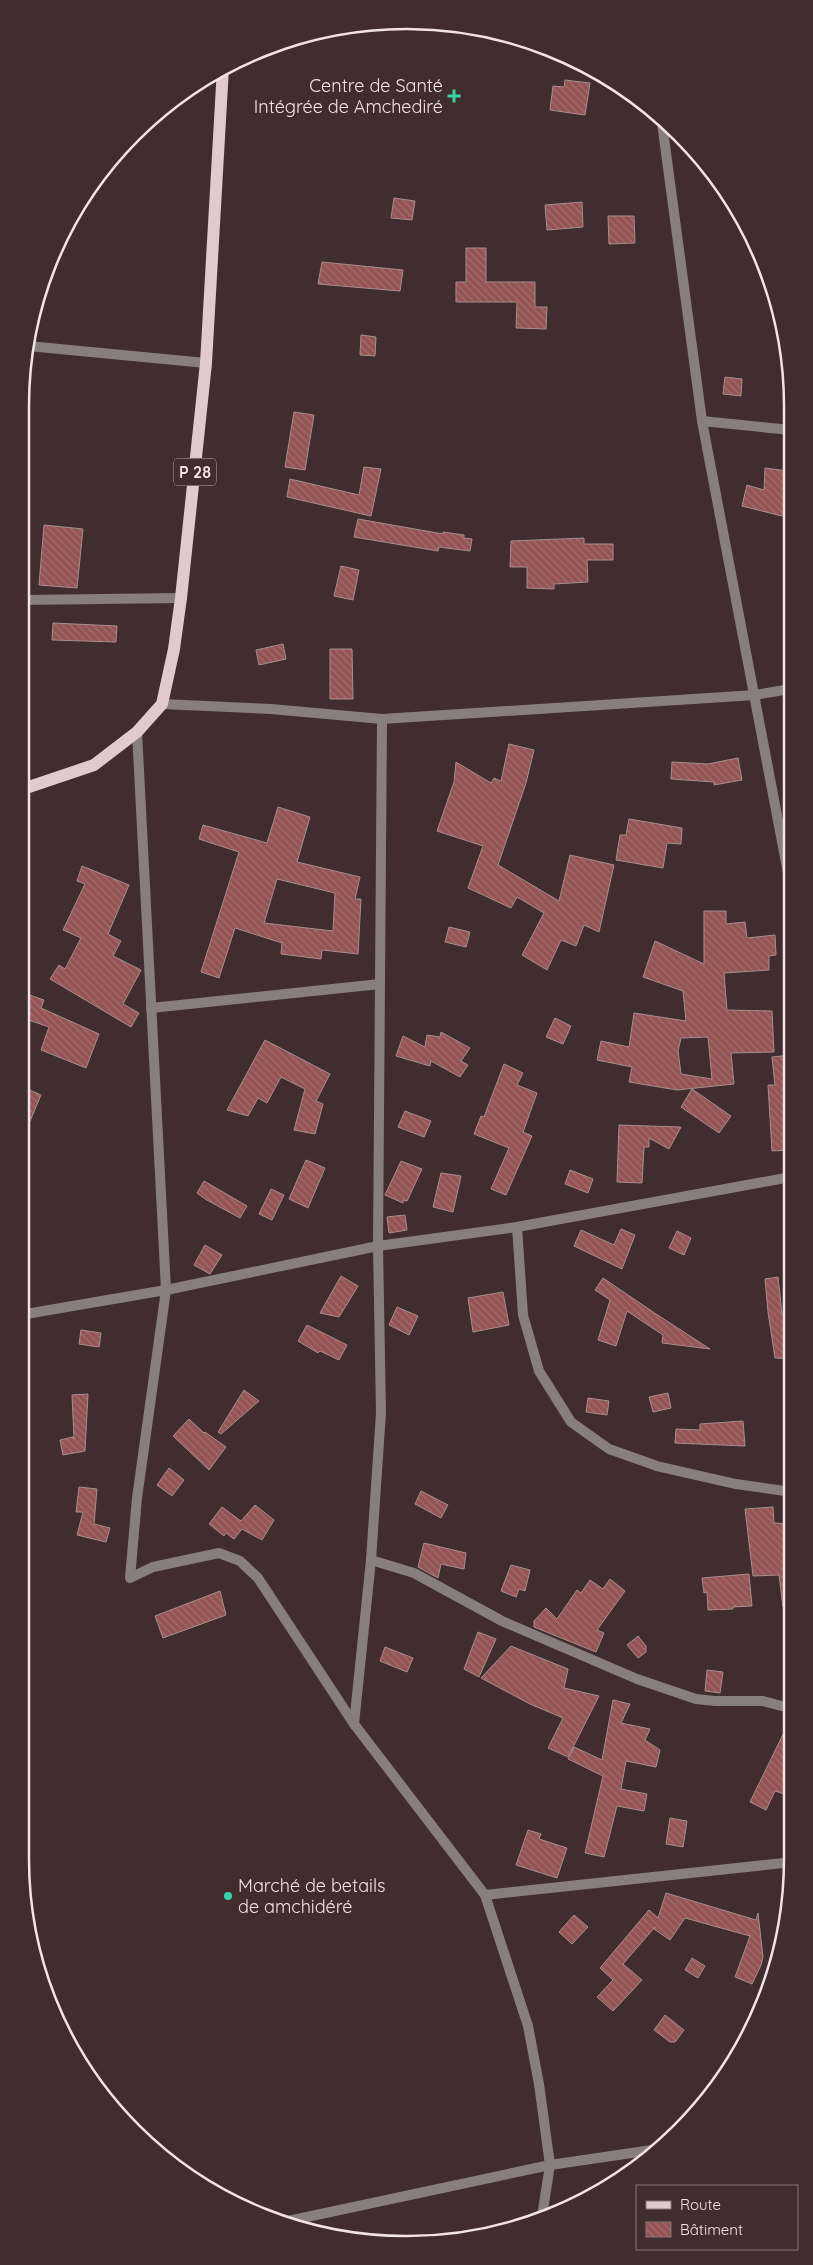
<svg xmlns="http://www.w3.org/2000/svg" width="813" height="2265" viewBox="0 0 813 2265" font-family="Quicksand,sans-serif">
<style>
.building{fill:url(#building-back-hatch);stroke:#a78e8e;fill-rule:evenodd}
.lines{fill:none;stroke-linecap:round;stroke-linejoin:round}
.minor{stroke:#897e7e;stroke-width:10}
.tertiary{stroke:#897e7e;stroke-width:10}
.primary{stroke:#e0caca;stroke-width:12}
.poi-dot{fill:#37d4a6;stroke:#412d2d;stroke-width:2}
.labels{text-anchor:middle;stroke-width:4.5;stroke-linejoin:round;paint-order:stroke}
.shield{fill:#412d2d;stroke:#bdadad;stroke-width:1}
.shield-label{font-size:16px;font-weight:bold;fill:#f2e4e4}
.poi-label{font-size:18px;fill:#f2e4e4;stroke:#412d2d;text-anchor:end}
.rim{fill:none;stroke:#f2e4e4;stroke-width:2.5}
</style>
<defs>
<pattern id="building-back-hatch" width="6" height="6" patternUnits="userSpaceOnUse" patternTransform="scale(1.25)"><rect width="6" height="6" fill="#945355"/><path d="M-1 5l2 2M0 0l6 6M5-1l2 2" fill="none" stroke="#a36c6d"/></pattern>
</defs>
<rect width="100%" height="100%" fill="#412d2d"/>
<g class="building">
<polygon points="565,80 590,83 585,115 550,110 553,86 564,87"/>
<polygon points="394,198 415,201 412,220 391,218"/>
<polygon points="582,202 583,227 547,230 545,205"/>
<polygon points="608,216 634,216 635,243 609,244"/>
<polygon points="466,248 486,248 486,282 535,282 535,307 547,307 546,329 516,328 517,302 456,302 456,282 466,282"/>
<polygon points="322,262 403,270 400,291 318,284"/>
<polygon points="361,335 376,337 375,356 360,355"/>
<polygon points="725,377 742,379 741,396 723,394"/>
<polygon points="294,412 314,415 305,470 285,467"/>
<polygon points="364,467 381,469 371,516 287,497 290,479 359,495"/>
<polygon points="765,468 788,471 783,494 790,496 790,518 742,506 747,485 764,490"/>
<polygon points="358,519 443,534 443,532 464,535 464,538 472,539 470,551 439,547 438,551 354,537"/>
<polygon points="44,525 83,529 77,588 39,585"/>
<polygon points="584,538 584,544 613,544 613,560 587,560 588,582 554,584 554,589 527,588 527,567 510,567 511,541"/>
<polygon points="341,566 359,570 353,600 334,596"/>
<polygon points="53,623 117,626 116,642 52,640"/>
<polygon points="283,644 286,659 259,665 256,650"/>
<polygon points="330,649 352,649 353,699 330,699"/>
<polygon points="509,744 534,750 526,783 498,865 559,901 570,855 614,865 599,932 584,925 576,946 561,940 547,970 522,955 544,913 517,897 511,908 468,888 483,846 437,831 454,782 456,762 491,783 494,778 501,781"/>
<polygon points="738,758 742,780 714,785 714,782 671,779 672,762 708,764"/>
<path d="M278,807L310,817L297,862L360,877L355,899H361L358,954L322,950L321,959L281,954L282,943L235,928L219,978L201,972L239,852L199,839L203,825L267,843ZM277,879L335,893L333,931L264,923Z"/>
<polygon points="629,819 682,828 681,844 667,843 663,868 616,860 620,835 626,835"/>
<polygon points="82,866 129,885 108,934 121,941 113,956 141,970 123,1004 139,1013 131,1027 50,979 59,965 65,969 81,938 63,930 85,884 77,881"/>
<path d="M704,911H726V924L745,922L747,938L775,935L776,955L769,956V970L724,973L727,1010L772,1011L774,1052L731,1053L734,1084L677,1090L629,1082L632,1067L597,1060L601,1041L629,1047L634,1013L686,1021L683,991L643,977L655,941L704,964ZM708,1037L712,1079L681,1074L678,1051L681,1038Z"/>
<polygon points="449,927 470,932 466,947 445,942"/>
<polygon points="24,993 44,1000 41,1008 99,1034 86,1068 41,1050 49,1027 20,1017 20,1005"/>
<polygon points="555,1018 571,1026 563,1044 546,1037"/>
<polygon points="441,1032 470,1048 461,1061 468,1065 460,1077 431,1061 430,1066 396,1056 403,1036 425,1047 427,1035 440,1037"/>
<polygon points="265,1040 330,1074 316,1101 323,1104 315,1134 294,1130 305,1089 281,1077 267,1103 258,1098 248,1116 227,1110"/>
<polygon points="791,1055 791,1150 772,1151 768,1085 775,1085 772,1057"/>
<polygon points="504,1064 523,1073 517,1085 537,1093 523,1132 532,1136 506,1195 491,1189 509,1148 474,1134 481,1116 484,1117"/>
<polygon points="25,1088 41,1095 20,1145 20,1100"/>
<polygon points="692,1089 731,1116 719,1133 681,1107"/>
<polygon points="405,1111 431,1121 424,1137 398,1127"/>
<polygon points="619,1125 649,1126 681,1127 669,1149 649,1138 649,1147 644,1147 642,1183 617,1182"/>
<polygon points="306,1160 325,1168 308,1208 289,1199"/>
<polygon points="401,1161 422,1169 407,1201 403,1200 403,1203 385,1195"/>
<polygon points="570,1170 593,1179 588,1193 565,1184"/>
<polygon points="441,1173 461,1176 453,1212 433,1207"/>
<polygon points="204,1181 247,1206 240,1218 205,1199 197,1193"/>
<polygon points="271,1189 284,1195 272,1220 259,1214"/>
<polygon points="405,1215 407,1230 389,1233 387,1217"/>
<polygon points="621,1229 635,1235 622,1269 574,1246 581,1230 614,1245"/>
<polygon points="677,1231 691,1238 684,1255 669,1248"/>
<polygon points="205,1245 222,1255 210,1274 194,1265"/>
<polygon points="341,1276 358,1286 339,1317 320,1313"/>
<polygon points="778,1277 782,1314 791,1314 792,1359 775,1358 768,1312 765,1279"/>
<polygon points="603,1278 653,1312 710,1349 662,1343 663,1335 627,1311 616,1346 598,1340 610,1300 595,1290"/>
<polygon points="503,1292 509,1325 473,1332 468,1298"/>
<polygon points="397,1307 418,1316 409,1335 389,1325"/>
<polygon points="307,1325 347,1345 339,1360 320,1351 318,1353 298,1341"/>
<polygon points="81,1330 101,1333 99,1347 79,1344"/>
<polygon points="244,1390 259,1401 221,1434 218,1432"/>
<polygon points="668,1393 671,1408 653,1412 649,1397"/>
<polygon points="88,1394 85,1451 63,1455 60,1440 73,1437 74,1439 72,1395"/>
<polygon points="588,1398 609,1401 607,1415 586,1412"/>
<polygon points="189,1419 204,1433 205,1432 226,1447 209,1470 173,1436"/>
<polygon points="743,1421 745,1446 675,1443 676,1429 700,1430 700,1424"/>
<polygon points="169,1468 184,1480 172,1496 157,1485"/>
<polygon points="79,1487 97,1489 94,1524 110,1528 106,1542 77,1535 83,1512 76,1512"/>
<polygon points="421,1491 448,1505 441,1518 415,1504"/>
<polygon points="255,1505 274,1520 262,1540 242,1529 234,1539 226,1533 224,1536 209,1524 222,1507 241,1521"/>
<polygon points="773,1507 774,1523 792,1524 792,1606 783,1607 779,1575 753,1576 745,1509"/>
<polygon points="424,1543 466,1553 464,1569 441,1564 438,1578 418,1567"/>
<polygon points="511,1565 530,1570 525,1591 519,1589 516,1597 501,1591"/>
<polygon points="749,1574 752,1606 733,1607 733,1609 708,1610 707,1592 704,1593 702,1578"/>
<polygon points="610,1579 625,1591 597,1630 604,1633 596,1652 534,1627 534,1621 546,1608 557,1619 577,1590 581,1593 590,1580 603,1589"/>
<polygon points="220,1591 226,1615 163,1638 155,1616"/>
<polygon points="478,1632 496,1639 479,1677 464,1669"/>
<polygon points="638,1636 646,1646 646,1652 638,1658 627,1645"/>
<polygon points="511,1646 568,1669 564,1688 599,1696 568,1757 548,1748 563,1718 530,1704 481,1678"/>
<polygon points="385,1647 413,1658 407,1672 380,1661"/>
<polygon points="707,1670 723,1672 720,1693 705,1691"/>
<polygon points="613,1700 630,1704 621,1723 650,1729 645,1740 660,1750 656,1767 626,1761 621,1789 647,1794 644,1811 617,1806 604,1857 585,1853 603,1776 568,1759 574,1747 602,1760"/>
<polygon points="792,1716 793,1797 775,1791 766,1810 750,1802"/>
<polygon points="670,1818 687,1821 683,1847 666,1844"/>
<polygon points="528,1830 541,1834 539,1839 567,1848 557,1878 516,1865"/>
<polygon points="666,1893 756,1920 758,1913 763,1957 761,1965 752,1984 735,1977 750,1936 685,1918 670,1940 654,1929 655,1927 623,1964 642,1980 613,2011 597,1997 613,1980 600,1968 649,1910 658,1918"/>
<polygon points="574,1915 588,1927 572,1944 559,1932"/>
<polygon points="692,1958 705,1966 698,1978 685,1970"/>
<polygon points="665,2015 684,2030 675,2042 670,2042 654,2030"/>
</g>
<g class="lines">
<g class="minor">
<polyline points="28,346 206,363"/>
<polyline points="702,421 790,430"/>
<polyline points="20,600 181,598"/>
<polyline points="162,704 271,709 382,719 755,695 790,689"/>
<polyline points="137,732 166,1290 137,1498 130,1578 153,1567 219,1553 240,1561 258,1578 354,1724 485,1895 528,2026 539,2084 550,2165 542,2216"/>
<polyline points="151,1008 380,984"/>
<polyline points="517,1227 523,1315 539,1371 571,1422 609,1449 657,1466 736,1484 792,1492"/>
<polyline points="20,1315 166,1290 378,1246 517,1227 791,1177"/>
<polyline points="371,1560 414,1573 502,1621 637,1679 696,1699 715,1701 763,1701 793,1709"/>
<polyline points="354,1724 371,1560 381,1413 378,1246 382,719"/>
<polyline points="485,1895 793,1862"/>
<polyline points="288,2221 550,2165 659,2149"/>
</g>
<polyline class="tertiary" points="662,123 702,421 791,889"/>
<polyline class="primary" points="20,790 94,765 137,732 162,704 174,649 181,598 206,363 223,68"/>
</g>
<g class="poi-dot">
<path d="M451.5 88.5h5v5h5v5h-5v5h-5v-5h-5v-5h5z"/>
<circle cx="228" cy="1896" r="5"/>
</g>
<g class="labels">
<rect class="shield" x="174" y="458.5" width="42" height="27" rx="4"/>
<g class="shield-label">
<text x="195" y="478">P 28</text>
</g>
<g class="poi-label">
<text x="443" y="92">Centre de Santé<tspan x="443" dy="21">Intégrée de Amchediré</tspan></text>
<text x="238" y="1892" text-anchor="start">Marché de betails<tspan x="238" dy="21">de amchidéré</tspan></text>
</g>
</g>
<path d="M0 0H813V2265H0ZM406 29H407A377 377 0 0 1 784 406V1859A377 377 0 0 1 407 2236H406A377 377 0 0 1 29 1859V406A377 377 0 0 1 406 29Z" fill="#412d2d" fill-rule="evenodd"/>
<path class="rim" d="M406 29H407A377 377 0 0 1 784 406V1859A377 377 0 0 1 407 2236H406A377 377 0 0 1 29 1859V406A377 377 0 0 1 406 29Z"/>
<rect x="636" y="2185" width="162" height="65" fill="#412d2d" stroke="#887676"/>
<rect x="646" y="2201" width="25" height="8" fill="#e0caca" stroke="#887676"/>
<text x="680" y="2210" font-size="15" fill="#f2e4e4">Route</text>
<rect x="646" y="2222" width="25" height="15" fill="url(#building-back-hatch)" stroke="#887676"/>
<text x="680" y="2235" font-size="15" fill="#f2e4e4">Bâtiment</text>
</svg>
